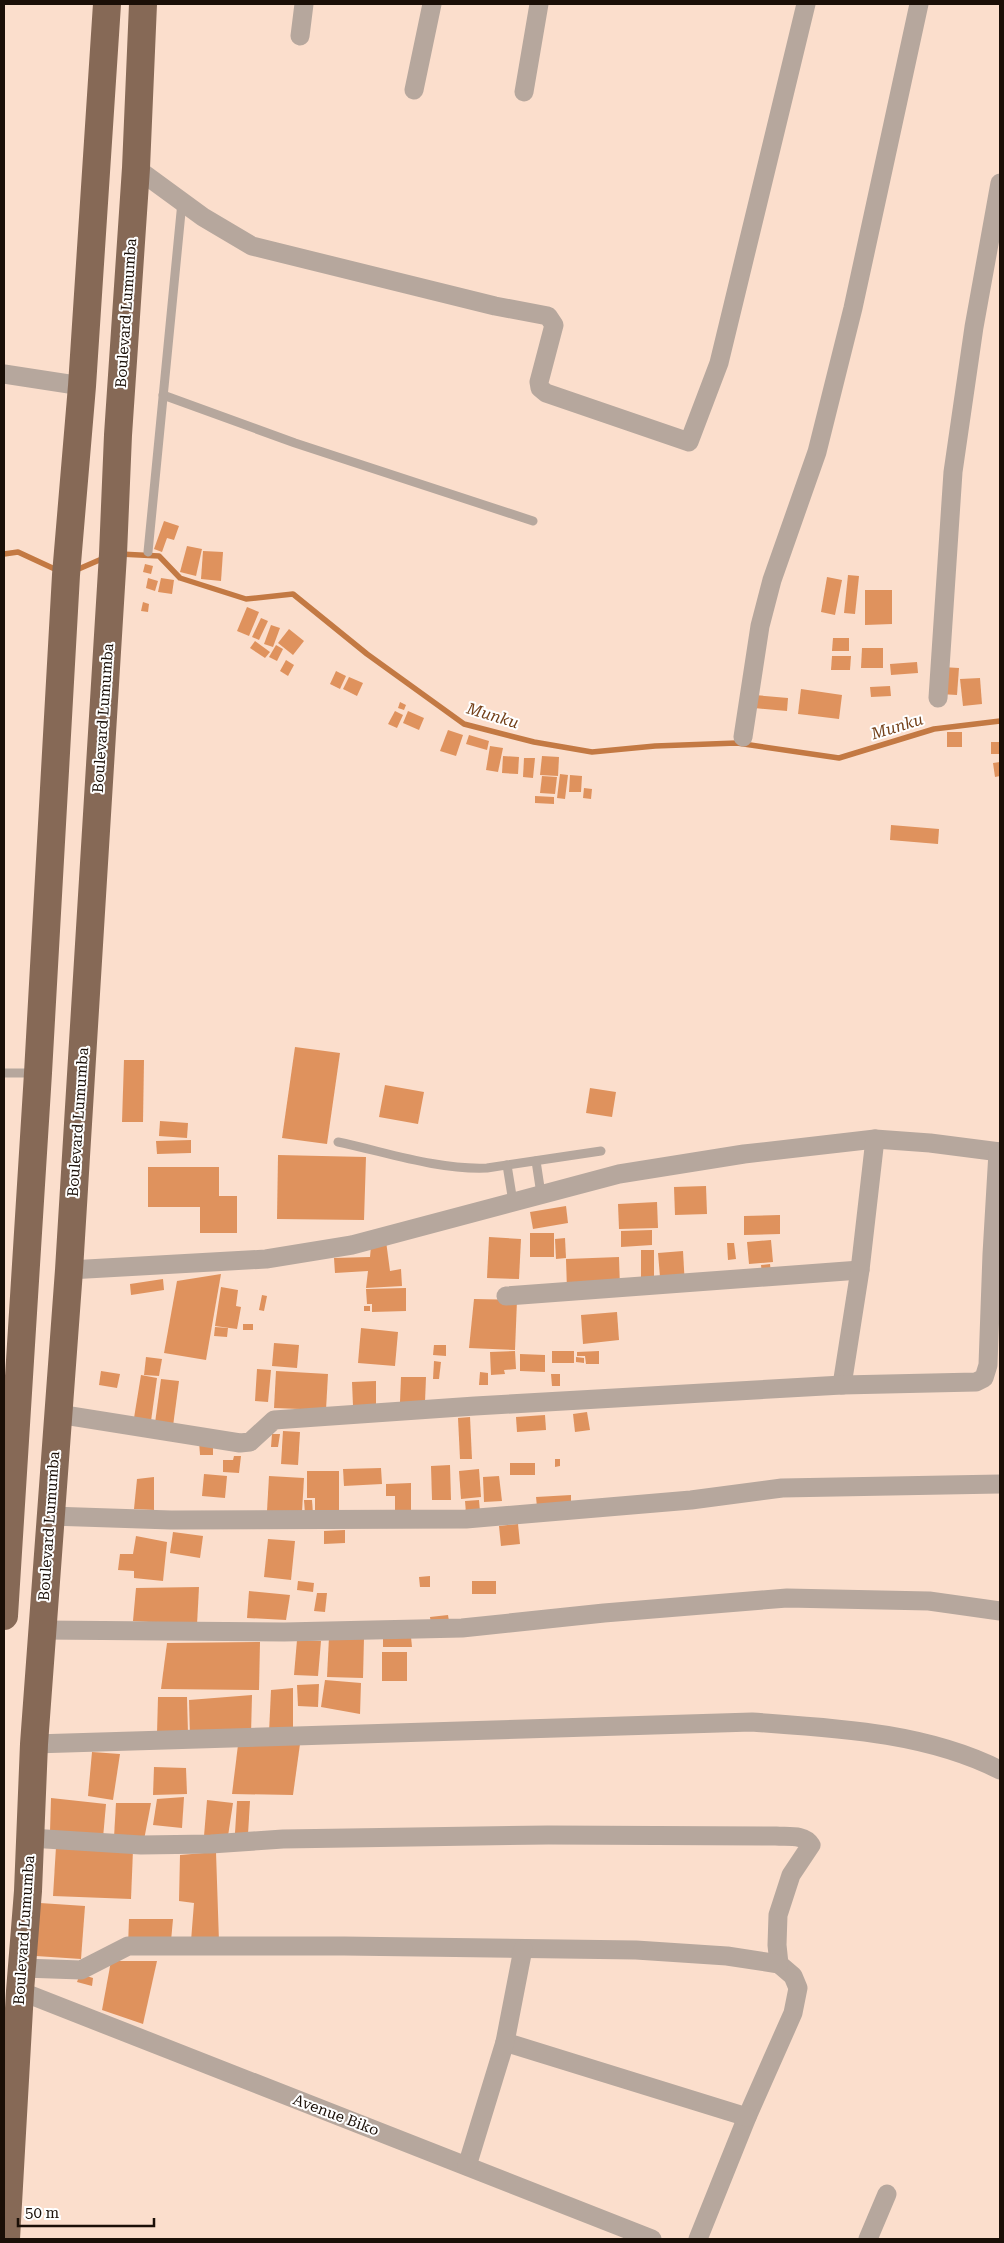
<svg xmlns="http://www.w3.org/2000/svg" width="1004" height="2243" viewBox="0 0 1004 2243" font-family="'Roboto Serif',serif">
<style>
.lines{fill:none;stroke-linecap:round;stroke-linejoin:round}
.stream{stroke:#c37943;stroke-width:5.5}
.building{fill:#df925d}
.service{stroke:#b6a79d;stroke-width:9}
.minor{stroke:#b6a79d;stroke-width:19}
.trunk{stroke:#866956;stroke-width:28}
.labels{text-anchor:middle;stroke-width:4;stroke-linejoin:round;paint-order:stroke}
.street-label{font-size:15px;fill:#1a0f07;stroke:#fff}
.water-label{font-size:16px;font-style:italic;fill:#734019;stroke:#fff}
</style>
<rect width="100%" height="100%" fill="#fbdecc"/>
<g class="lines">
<g class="stream">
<polyline points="4,554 18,552 59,571"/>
<polyline points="120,554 159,556 180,578 246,599 293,594 367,654 464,724 534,742 592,752 655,746 737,743 839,758 934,729 1000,721"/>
<polyline points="74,571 104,558"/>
</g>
</g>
<g class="building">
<polygon points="164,521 179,526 174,540 167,538 162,552 154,549"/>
<polygon points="187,546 202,549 196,576 180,572"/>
<polygon points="203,551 223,552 221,581 201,579"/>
<polygon points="145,564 153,566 151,574 143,572"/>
<polygon points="848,575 859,576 855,614 844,613"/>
<polygon points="827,577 842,580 835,615 821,612"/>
<polygon points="148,578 158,581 155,591 146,588"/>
<polygon points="161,578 174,580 172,594 158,592"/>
<polygon points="865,590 892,590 892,624 865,625"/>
<polygon points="143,602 149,604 148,612 141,611"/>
<polygon points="247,607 259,612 249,636 237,631"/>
<polygon points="261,618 268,621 259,640 252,637"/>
<polygon points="271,625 280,628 273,647 264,644"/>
<polygon points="289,629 304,641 293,655 278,643"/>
<polygon points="833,638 849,638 849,651 832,651"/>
<polygon points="255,641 270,652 265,658 250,648"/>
<polygon points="276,645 283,649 277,661 269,657"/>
<polygon points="862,648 883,648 883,668 861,668"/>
<polygon points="832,656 851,656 850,670 831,670"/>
<polygon points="286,660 294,665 288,676 280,671"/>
<polygon points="917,662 918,673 891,675 890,664"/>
<polygon points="942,667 959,668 957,695 940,694"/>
<polygon points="336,671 346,676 340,689 330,684"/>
<polygon points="349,677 363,683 357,696 343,689"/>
<polygon points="980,678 982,704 963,706 960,679"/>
<polygon points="890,686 891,696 871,697 870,687"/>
<polygon points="801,689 842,695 839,719 798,714"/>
<polygon points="755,695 788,698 787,711 754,708"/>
<polygon points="400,702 406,705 404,710 398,708"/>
<polygon points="395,711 403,715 397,728 388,724"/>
<polygon points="408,711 424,718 419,730 403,723"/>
<polygon points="448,730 463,735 456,756 440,751"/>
<rect x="947" y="732" width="15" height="15"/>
<polygon points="469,735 489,741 487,750 466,744"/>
<rect x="991" y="742" width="9" height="12"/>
<polygon points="490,746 503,748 498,772 486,770"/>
<polygon points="503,756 519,757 518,774 502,773"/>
<polygon points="542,756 559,757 558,776 540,775"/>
<polygon points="524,758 535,758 533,778 523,777"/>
<polygon points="1000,762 1000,776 995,777 993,763"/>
<polygon points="560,774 568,775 565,799 557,798"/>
<polygon points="570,775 582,776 581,792 569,792"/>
<polygon points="542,776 557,777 555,794 540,793"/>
<polygon points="584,788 592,789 591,799 583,798"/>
<polygon points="535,796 554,797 554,804 535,803"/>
<polygon points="891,825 939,829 938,844 890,840"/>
<polygon points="295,1047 340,1053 327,1144 282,1138"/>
<polygon points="124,1060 144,1060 143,1122 122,1122"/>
<polygon points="385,1085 424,1092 418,1124 379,1117"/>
<polygon points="590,1088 616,1092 612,1117 586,1113"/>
<polygon points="160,1121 188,1123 187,1138 159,1136"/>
<polygon points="191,1140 191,1153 157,1154 156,1141"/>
<polygon points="278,1155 366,1157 364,1220 277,1219"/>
<polygon points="148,1167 219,1167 219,1196 237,1196 237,1233 200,1233 200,1207 148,1207"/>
<polygon points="706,1186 707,1214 675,1215 674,1187"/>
<polygon points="657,1202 658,1228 619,1229 618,1204"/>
<polygon points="566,1206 568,1223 533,1229 530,1212"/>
<polygon points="780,1215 780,1234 744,1235 744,1216"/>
<polygon points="652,1230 652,1245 621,1247 621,1231"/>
<rect x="530" y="1233" width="24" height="24"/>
<polygon points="489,1237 521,1239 519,1279 487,1278"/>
<polygon points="565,1238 566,1258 556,1259 555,1239"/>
<polygon points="771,1240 773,1262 749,1264 747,1242"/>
<polygon points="386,1241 390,1271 401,1269 402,1286 366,1288 368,1271 335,1273 334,1258 370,1257 371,1246"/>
<polygon points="727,1243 734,1243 736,1259 728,1260"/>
<rect x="641" y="1250" width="13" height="41"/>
<polygon points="683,1251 685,1287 661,1289 658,1253"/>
<polygon points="619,1257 620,1289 567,1291 566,1259"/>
<polygon points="770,1264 771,1273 762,1275 761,1265"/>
<polygon points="221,1274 206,1360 164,1353 177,1281"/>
<polygon points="163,1279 164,1290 131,1295 130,1284"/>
<polygon points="221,1287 238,1290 236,1306 241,1307 237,1329 215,1326"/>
<polygon points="406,1288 406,1311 372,1312 372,1304 367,1304 366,1289"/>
<polygon points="262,1295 267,1296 264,1311 259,1310"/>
<polygon points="474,1299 517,1300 515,1350 469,1348"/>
<rect x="364" y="1306" width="6" height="5"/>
<polygon points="617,1312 619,1340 583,1344 581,1315"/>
<rect x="243" y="1324" width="10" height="6"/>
<polygon points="215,1327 228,1328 227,1337 214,1336"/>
<polygon points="361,1328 398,1332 395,1366 358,1363"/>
<polygon points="274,1343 299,1345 297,1368 272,1366"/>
<polygon points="434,1345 446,1345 446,1356 433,1355"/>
<polygon points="515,1351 516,1369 504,1370 505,1374 491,1375 490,1352"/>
<rect x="552" y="1351" width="22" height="12"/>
<polygon points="599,1351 599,1364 586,1364 585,1356 577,1356 577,1352"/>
<polygon points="520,1354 545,1355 545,1372 520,1371"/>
<polygon points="146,1357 162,1359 159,1376 144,1375"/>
<polygon points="576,1357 584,1358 584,1363 576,1362"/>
<polygon points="434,1361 441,1362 439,1379 433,1379"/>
<polygon points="257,1369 271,1370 268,1402 255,1401"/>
<polygon points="101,1371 120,1374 117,1388 99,1385"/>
<polygon points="276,1371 328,1374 326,1410 274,1408"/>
<polygon points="480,1372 488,1373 488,1385 479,1385"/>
<polygon points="551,1374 560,1374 560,1386 552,1386"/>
<polygon points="141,1375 157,1378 151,1421 134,1418"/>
<polygon points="401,1377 426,1377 425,1402 400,1402"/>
<polygon points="161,1379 179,1381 173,1426 155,1423"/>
<polygon points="376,1381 376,1406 353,1406 352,1382"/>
<polygon points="587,1412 590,1430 575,1432 573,1414"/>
<polygon points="545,1415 546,1430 517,1432 516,1417"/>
<polygon points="470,1417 472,1459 460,1459 458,1418"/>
<polygon points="283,1431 300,1432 298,1465 281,1464"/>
<polygon points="272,1434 280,1434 278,1447 271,1447"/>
<polygon points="199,1441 213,1441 213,1455 200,1455"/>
<polygon points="234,1456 241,1456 239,1473 223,1472 223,1460 233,1460"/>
<polygon points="555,1459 560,1459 560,1466 555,1467"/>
<rect x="510" y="1463" width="25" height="12"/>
<polygon points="450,1465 451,1500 432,1500 431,1466"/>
<polygon points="381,1468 382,1484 344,1486 343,1469"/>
<polygon points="479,1469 481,1497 461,1499 459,1471"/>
<polygon points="307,1471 339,1471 339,1512 315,1512 315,1498 307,1498"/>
<polygon points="204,1474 227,1476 225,1498 202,1496"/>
<polygon points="269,1476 304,1478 302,1512 267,1511"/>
<polygon points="499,1476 502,1501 484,1502 483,1477"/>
<polygon points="154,1477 154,1510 134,1509 137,1479"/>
<polygon points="411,1483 411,1511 395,1511 395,1496 386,1496 386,1484"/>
<polygon points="571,1495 571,1504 537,1507 536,1497"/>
<polygon points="304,1500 312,1500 313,1514 305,1514"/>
<polygon points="479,1500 480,1512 466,1513 465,1501"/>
<polygon points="518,1524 520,1544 501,1546 499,1526"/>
<polygon points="345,1530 345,1543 324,1544 324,1531"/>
<polygon points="173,1532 203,1536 200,1558 170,1553"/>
<polygon points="136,1536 167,1542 163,1581 134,1578 134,1571 118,1570 120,1554 133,1554"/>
<polygon points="268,1539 295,1541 291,1580 264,1577"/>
<polygon points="430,1576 430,1587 420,1587 419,1577"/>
<polygon points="298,1581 314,1583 313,1592 297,1590"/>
<rect x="472" y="1581" width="24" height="13"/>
<polygon points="199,1587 197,1625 133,1621 136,1588"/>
<polygon points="249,1591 290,1595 286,1620 247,1618"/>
<polygon points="317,1593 327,1593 325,1612 314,1611"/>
<polygon points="448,1615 449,1621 431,1624 430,1617"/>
<polygon points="329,1637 364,1638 363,1678 327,1677"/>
<polygon points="383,1637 411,1637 412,1647 383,1647"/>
<polygon points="297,1640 321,1641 318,1676 294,1675"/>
<polygon points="260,1642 259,1690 161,1689 167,1643"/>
<rect x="382" y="1652" width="25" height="29"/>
<polygon points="325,1680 361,1683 360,1714 321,1707"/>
<polygon points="319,1684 318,1707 298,1706 297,1685"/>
<polygon points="293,1688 293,1733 269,1733 271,1690"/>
<polygon points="252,1695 251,1735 190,1737 189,1700"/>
<polygon points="158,1697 187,1697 188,1734 157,1734"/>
<polygon points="300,1744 293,1795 232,1794 238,1745"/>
<polygon points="92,1752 120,1754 113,1800 88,1796"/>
<polygon points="154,1767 186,1768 187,1794 153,1795"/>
<polygon points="184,1797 182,1828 153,1825 157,1799"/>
<polygon points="51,1798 106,1804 103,1838 50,1832"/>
<polygon points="207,1800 233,1803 228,1836 204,1836"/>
<polygon points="237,1801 250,1801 248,1834 235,1833"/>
<polygon points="116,1803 151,1803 144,1840 114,1837"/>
<polygon points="56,1847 133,1850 131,1899 53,1896"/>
<polygon points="216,1852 219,1942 191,1941 194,1903 179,1901 180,1855"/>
<polygon points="40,1903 85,1906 81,1959 36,1956"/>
<polygon points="129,1919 173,1919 171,1941 128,1946"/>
<polygon points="111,1961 157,1961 143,2024 102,2010"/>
<polygon points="80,1974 93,1978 92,1986 77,1982"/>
</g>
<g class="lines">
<g class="service">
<polyline points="163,395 295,443 533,521"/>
<polyline points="148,552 182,202"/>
<polyline points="4,1073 36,1073"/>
<path d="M338,1142C386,1152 437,1170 487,1168L601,1151"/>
<polyline points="536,1161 541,1194"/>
<polyline points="507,1165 513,1202"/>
</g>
<g class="minor">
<polyline points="300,36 304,4"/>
<polyline points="414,90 432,4"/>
<polyline points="524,92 539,4"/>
<polyline points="136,168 203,217 252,246 495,306 548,316 554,325 539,382 540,388 546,393 689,442 719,363 806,4"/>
<polyline points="4,374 82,386"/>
<polyline points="938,698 953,472 974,327 1000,183"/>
<polyline points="743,737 760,626 772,580 817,452 853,308 919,4"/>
<polyline points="69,1270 266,1259 352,1245 619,1174 744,1154 875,1139 930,1143 1000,1152"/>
<polyline points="506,1296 860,1270"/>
<polyline points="842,1385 860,1270 875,1139"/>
<polyline points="58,1414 240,1443 250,1442 274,1420 475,1406 842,1385 976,1382 984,1378 988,1365 992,1254 998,1152"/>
<polyline points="50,1516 171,1520 466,1519 691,1500 782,1488 1000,1484"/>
<polyline points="41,1630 284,1632 462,1628 604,1613 787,1598 929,1601 1000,1611"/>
<path d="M34,1744L752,1722C835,1728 925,1732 1000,1770"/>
<path d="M30,1838L141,1845L211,1844L283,1839L548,1835L776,1836C788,1837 804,1834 811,1845L791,1875L778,1915L777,1945L779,1964L793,1976L798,1988L793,2013L747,2117L698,2239"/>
<polyline points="23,1968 81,1970 128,1946 344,1946 636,1950 727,1956 779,1964"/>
<polyline points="20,1991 652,2239"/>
<polyline points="505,2042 747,2117"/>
<polyline points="467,2166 505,2042 523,1949"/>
<polyline points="868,2239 887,2194"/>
</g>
<g class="trunk">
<polyline points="4,1616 38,1073 66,575 82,386 107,4"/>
<polyline points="6,2239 20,1991 28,1891 34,1744 69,1270 113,554 118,435 136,168 143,4"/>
</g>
</g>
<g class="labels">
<g class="street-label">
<text transform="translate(126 313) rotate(-86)" y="5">Boulevard Lumumba</text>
<text transform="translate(103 718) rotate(-86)" y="5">Boulevard Lumumba</text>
<text transform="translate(78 1122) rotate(-86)" y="5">Boulevard Lumumba</text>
<text transform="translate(49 1526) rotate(-86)" y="5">Boulevard Lumumba</text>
<text transform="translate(24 1930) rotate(-86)" y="5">Boulevard Lumumba</text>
<text transform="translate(336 2115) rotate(21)" y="5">Avenue Biko</text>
</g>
<g class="water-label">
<text transform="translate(493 715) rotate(17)" y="6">Munku</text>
<text transform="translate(897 726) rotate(-17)" y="6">Munku</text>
</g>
</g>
<rect width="1004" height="2243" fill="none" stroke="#1a0f07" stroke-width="10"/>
<path d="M18 2218v8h136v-8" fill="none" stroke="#1a0f07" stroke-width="2.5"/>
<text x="25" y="2218" font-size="15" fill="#1a0f07" stroke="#ffffff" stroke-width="4" paint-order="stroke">50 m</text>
</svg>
